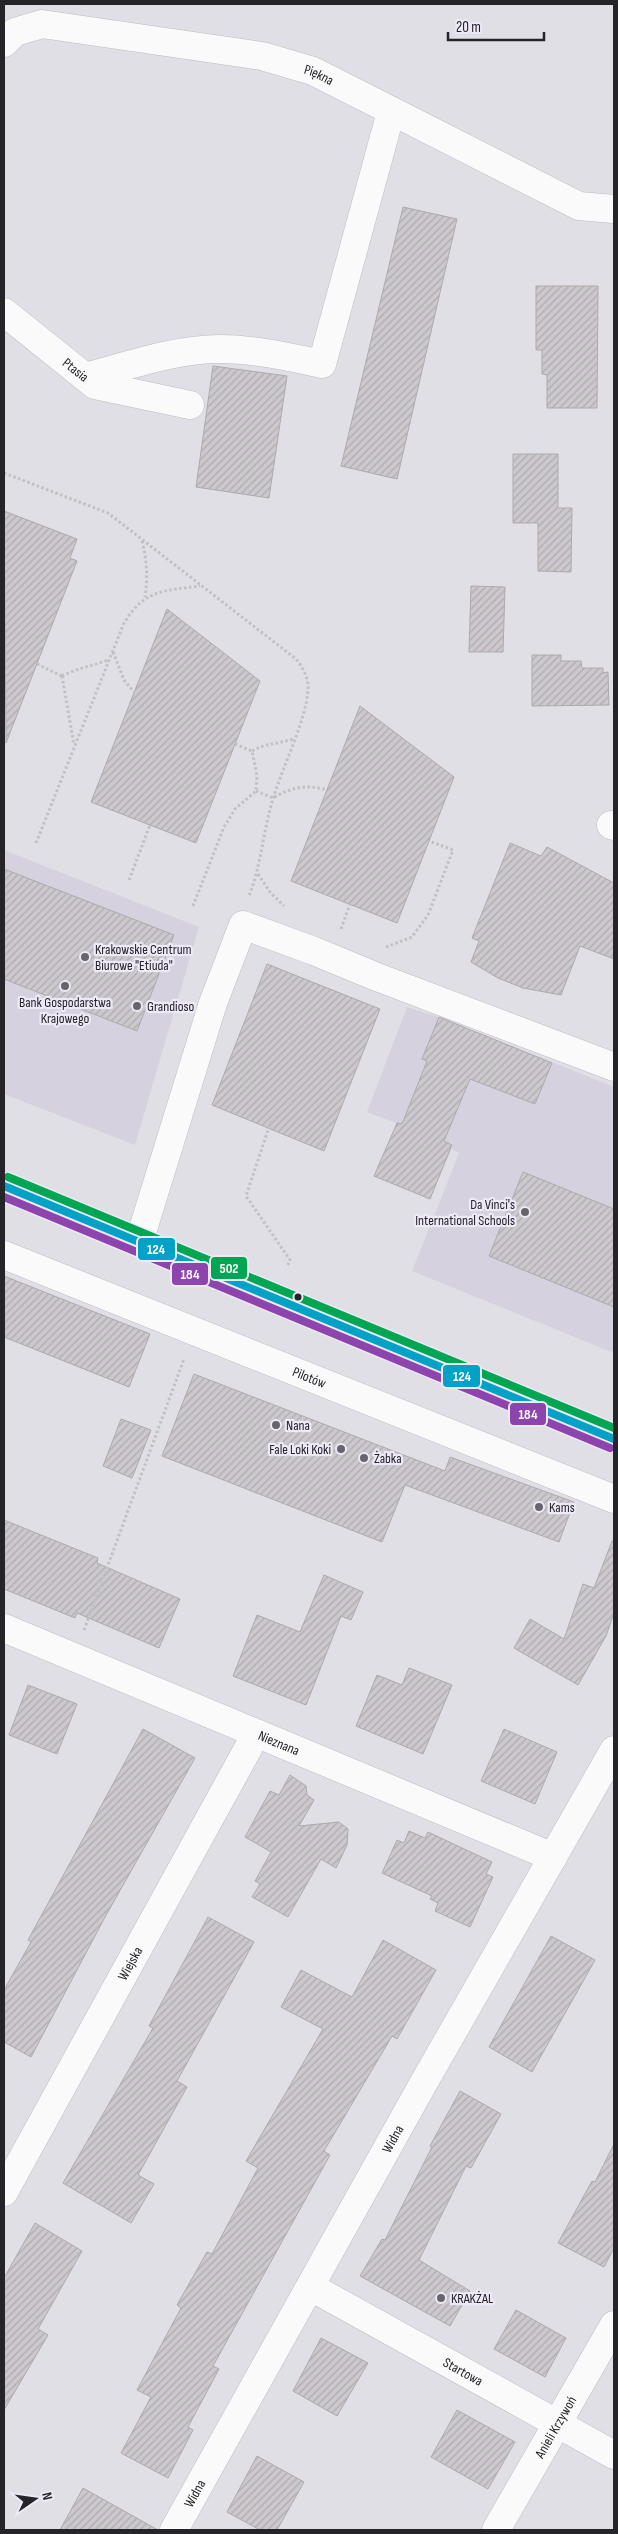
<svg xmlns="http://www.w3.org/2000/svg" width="618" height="2534" viewBox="0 0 618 2534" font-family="'Sofia Sans Condensed',sans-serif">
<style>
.built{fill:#d5d1df}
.building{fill:url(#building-hatch);stroke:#adaaae}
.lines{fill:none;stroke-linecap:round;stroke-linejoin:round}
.minor-casing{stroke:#bdbbc0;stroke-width:29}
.path{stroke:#c1c0c4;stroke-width:3;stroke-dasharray:2.5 2.5;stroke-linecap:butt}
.minor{stroke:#fafafb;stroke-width:28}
.bus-1-casing{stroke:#ede9f6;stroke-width:11}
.bus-2-casing{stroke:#ede9f6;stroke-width:11}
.bus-3-casing{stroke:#ede9f6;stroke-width:11}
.bus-1{stroke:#02a2c6;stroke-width:8}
.bus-2{stroke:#8e44ad;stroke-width:8}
.bus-3{stroke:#00a651;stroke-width:8}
.poi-dot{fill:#67656b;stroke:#ede9f6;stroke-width:2}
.bus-dot{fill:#252429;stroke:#ede9f6;stroke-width:2}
.labels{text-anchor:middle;stroke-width:4.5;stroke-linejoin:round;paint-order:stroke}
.street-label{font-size:14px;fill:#252429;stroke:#ede9f6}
.poi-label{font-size:14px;fill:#252429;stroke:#ede9f6;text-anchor:start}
.line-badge{stroke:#ede9f6;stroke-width:2}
.badge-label{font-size:14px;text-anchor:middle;font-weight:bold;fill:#fff}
</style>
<defs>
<pattern id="building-hatch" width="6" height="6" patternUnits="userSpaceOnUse" patternTransform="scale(1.25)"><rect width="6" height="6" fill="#ccc8cd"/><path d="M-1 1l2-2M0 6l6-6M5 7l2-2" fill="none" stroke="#afacb0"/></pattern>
</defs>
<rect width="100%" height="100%" fill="#e1dfe6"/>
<g class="built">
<polygon points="4,850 199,927 135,1145 4,1094"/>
<polygon points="407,1007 439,1017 614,1087 614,1353 412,1271 459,1153 452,1149 452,1144 367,1112"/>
</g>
<g class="building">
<polygon points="403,207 457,219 397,479 341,466"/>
<polygon points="536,286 598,286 597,408 547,408 547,375 542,374 542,350 536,350"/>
<polygon points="213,366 287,376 269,498 196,487"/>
<polygon points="513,454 558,454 558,508 572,508 571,572 538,571 538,523 513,523"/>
<polygon points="4,511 77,539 70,558 77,561 6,743"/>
<polygon points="471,586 505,587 503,652 469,652"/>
<polygon points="167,609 260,681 196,843 91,802"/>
<polygon points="532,655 561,655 561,661 581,661 582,668 603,668 603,673 608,672 609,705 532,706"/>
<polygon points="360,706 454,777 397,923 291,881"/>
<polygon points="510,843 541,856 547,847 614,883 614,959 580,946 561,995 523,988 498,978 471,962 479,941 472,938"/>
<polygon points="4,869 174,935 137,1031 4,979"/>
<polygon points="267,964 380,1009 324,1151 212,1105"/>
<polygon points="439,1017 552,1063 535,1104 470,1079 444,1141 452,1145 430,1199 374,1176 397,1123 402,1124 427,1061 422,1059"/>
<polygon points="523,1172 614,1209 614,1307 489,1256"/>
<polygon points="4,1276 150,1334 129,1387 4,1337"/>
<polygon points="194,1374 445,1471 450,1457 574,1502 559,1542 405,1485 382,1542 162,1456"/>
<polygon points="121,1419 151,1430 132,1478 103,1466"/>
<polygon points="4,1520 98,1558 97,1563 180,1599 159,1648 77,1613 75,1618 4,1589"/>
<polygon points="612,1541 614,1541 614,1613 606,1636 578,1685 514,1648 530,1619 564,1639 583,1584 594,1588"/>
<polygon points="324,1575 363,1592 351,1620 341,1616 306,1705 233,1676 257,1615 300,1632"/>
<polygon points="409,1668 452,1685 423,1754 356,1726 377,1675 402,1685"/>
<polygon points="28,1685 77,1704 57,1754 9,1735"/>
<polygon points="143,1729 195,1758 105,1917 31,2057 4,2042 4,1990 31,1942 28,1940"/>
<polygon points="504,1729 557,1752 535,1804 481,1781"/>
<polygon points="290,1775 306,1786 307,1795 314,1800 299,1826 339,1822 348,1829 347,1845 336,1868 321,1859 288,1917 252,1897 260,1884 255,1881 271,1852 245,1837 270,1791 279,1795"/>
<polygon points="409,1831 425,1838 428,1832 492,1862 486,1874 493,1877 470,1927 435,1911 438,1903 430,1899 432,1896 382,1873 397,1840 404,1843"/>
<polygon points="208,1917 254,1942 177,2081 187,2087 138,2175 154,2184 131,2223 63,2183 153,2028 149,2026"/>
<polygon points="551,1936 595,1960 532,2072 489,2047"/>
<polygon points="383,1940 436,1970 397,2039 392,2036 324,2151 330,2155 213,2366 219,2369 188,2427 193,2430 168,2478 121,2453 151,2397 137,2390 181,2308 177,2305 207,2252 212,2254 258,2168 246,2161 323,2029 281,2007 301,1970 352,1997"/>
<polygon points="460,2091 501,2114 471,2168 466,2166 419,2260 470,2291 450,2326 360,2276 382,2239 385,2240 432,2147 430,2146"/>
<polygon points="614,2144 614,2248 604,2267 558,2243 592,2181 595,2182"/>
<polygon points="35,2223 82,2251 38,2329 48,2335 4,2410 4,2278"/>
<polygon points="516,2310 566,2338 545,2377 494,2349"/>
<polygon points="321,2338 368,2363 337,2416 293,2391"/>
<polygon points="457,2410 515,2442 488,2489 431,2457"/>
<polygon points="257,2456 304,2482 277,2530 260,2530 227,2512"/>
<polygon points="83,2488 158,2530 60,2530"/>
</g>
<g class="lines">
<g class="minor-casing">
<g id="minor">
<path id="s1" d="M4,43L15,32L42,24L262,56L313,71L579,206L614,209"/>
<path id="s2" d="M4,312L95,385L190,405"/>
<path d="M85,377C128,366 175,349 220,349C254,349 289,357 322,364L391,112"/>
<polyline points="611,825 614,826"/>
<polyline points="4,1186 614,1439"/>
<polyline points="139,1242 213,1003 243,925 314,951 377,977 614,1067"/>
<path id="s3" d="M4,1255L614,1499"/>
<path id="s4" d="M4,1628L553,1857"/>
<path id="s5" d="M4,2192L256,1734"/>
<path id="s6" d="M311,2287L614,2455"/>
<path id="s7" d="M174,2530L423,2084L614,1750"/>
<path id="s8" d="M496,2530L614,2325"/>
</g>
</g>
<g class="path">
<path d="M4,473L108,513L296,659C303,668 309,678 308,690C306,720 283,766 274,796C263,829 262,863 249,896"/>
<path d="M142,541C147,560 148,578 145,597"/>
<polyline points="113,652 124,680 134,692"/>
<polyline points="37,664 62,676"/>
<polyline points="62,676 74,745"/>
<path d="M62,676C77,668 93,666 108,660"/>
<polyline points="235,744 252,751"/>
<path d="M252,751C266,743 278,744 293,739"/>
<path d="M256,791L273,798C292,787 306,784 327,790"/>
<path d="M36,843L124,623C145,589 163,591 200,586"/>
<polyline points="258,874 270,892 284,906"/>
<polyline points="129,880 150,825"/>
<polyline points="193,906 224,827 235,809 256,791 257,775 252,751"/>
<polyline points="341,929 350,904"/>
<polyline points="386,947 412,937 428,915 453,850 429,841"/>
<polyline points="271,1121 246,1196 290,1260 288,1265"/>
<polyline points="84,1630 184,1359"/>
</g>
<use href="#minor" class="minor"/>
<g class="bus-1-casing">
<polyline id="bus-1" points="4,1186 614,1439"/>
</g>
<g class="bus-2-casing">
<polyline id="bus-2" points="4,1197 610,1448"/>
</g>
<g class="bus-3-casing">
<polyline id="bus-3" points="8,1177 614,1428"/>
</g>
<use href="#bus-1" class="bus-1"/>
<use href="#bus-2" class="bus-2"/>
<use href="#bus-3" class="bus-3"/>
</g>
<g class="poi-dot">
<circle cx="85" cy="957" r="5"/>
<circle cx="65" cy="986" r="5"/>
<circle cx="137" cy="1006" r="5"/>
<circle cx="525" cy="1212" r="5"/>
<circle cx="276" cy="1425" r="5"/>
<circle cx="341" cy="1449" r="5"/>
<circle cx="364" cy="1458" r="5"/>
<circle cx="539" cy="1507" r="5"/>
<circle cx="441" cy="2298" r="5"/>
</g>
<circle class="bus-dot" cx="298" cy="1297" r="4.5"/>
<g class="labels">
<g class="street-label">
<text dy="5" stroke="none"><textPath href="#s1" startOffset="326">Piękna</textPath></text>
<text dy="5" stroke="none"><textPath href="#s2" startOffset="92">Ptasia</textPath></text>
<text dy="5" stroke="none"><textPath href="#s3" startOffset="329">Pilotów</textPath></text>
<text dy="5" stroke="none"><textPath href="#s4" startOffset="298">Nieznana</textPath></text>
<text dy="5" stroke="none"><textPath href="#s5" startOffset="261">Wiejska</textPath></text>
<text dy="5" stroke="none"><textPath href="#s7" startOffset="448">Widna</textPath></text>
<text dy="5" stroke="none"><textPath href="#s6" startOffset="174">Startowa</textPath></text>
<text dy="5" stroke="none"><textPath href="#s8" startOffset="119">Anieli Krzywoń</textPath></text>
<text dy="5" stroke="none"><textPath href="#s7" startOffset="42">Widna</textPath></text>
</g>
<g class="poi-label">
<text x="95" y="954">Krakowskie Centrum<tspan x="95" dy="16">Biurowe "Etiuda"</tspan></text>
<text x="65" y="1007" text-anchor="middle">Bank Gospodarstwa<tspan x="65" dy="16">Krajowego</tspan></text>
<text x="147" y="1011">Grandioso</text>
<text x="515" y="1209" text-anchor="end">Da Vinci's<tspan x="515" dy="16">International Schools</tspan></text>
<text x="286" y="1430">Nana</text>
<text x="331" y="1454" text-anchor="end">Fale Loki Koki</text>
<text x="374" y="1463">Żabka</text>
<text x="549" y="1512">Kams</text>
<text x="451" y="2303">KRAKŻAL</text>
</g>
</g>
<g class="line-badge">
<rect x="137" y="1237" width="39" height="24" rx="5" fill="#02a2c6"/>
<rect x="210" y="1256" width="38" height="24" rx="5" fill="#00a651"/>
<rect x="171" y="1262" width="38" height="24" rx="5" fill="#8e44ad"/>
<rect x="442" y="1364" width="39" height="24" rx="5" fill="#02a2c6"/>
<rect x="509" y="1402" width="38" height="24" rx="5" fill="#8e44ad"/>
</g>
<g class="badge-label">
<text x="156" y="1254">124</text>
<text x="229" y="1273">502</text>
<text x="190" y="1279">184</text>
<text x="462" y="1381">124</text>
<text x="528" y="1419">184</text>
</g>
<rect width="618" height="2534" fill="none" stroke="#252429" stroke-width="10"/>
<g transform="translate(35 2499) rotate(77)" stroke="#ede9f6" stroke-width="4" paint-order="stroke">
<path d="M0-4L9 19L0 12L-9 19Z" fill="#252429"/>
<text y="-8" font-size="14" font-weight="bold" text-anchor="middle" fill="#252429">N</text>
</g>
<path d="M448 32v8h96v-8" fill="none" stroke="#252429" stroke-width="2.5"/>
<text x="456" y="32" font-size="15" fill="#252429" stroke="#ede9f6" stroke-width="4" paint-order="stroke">20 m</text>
</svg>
